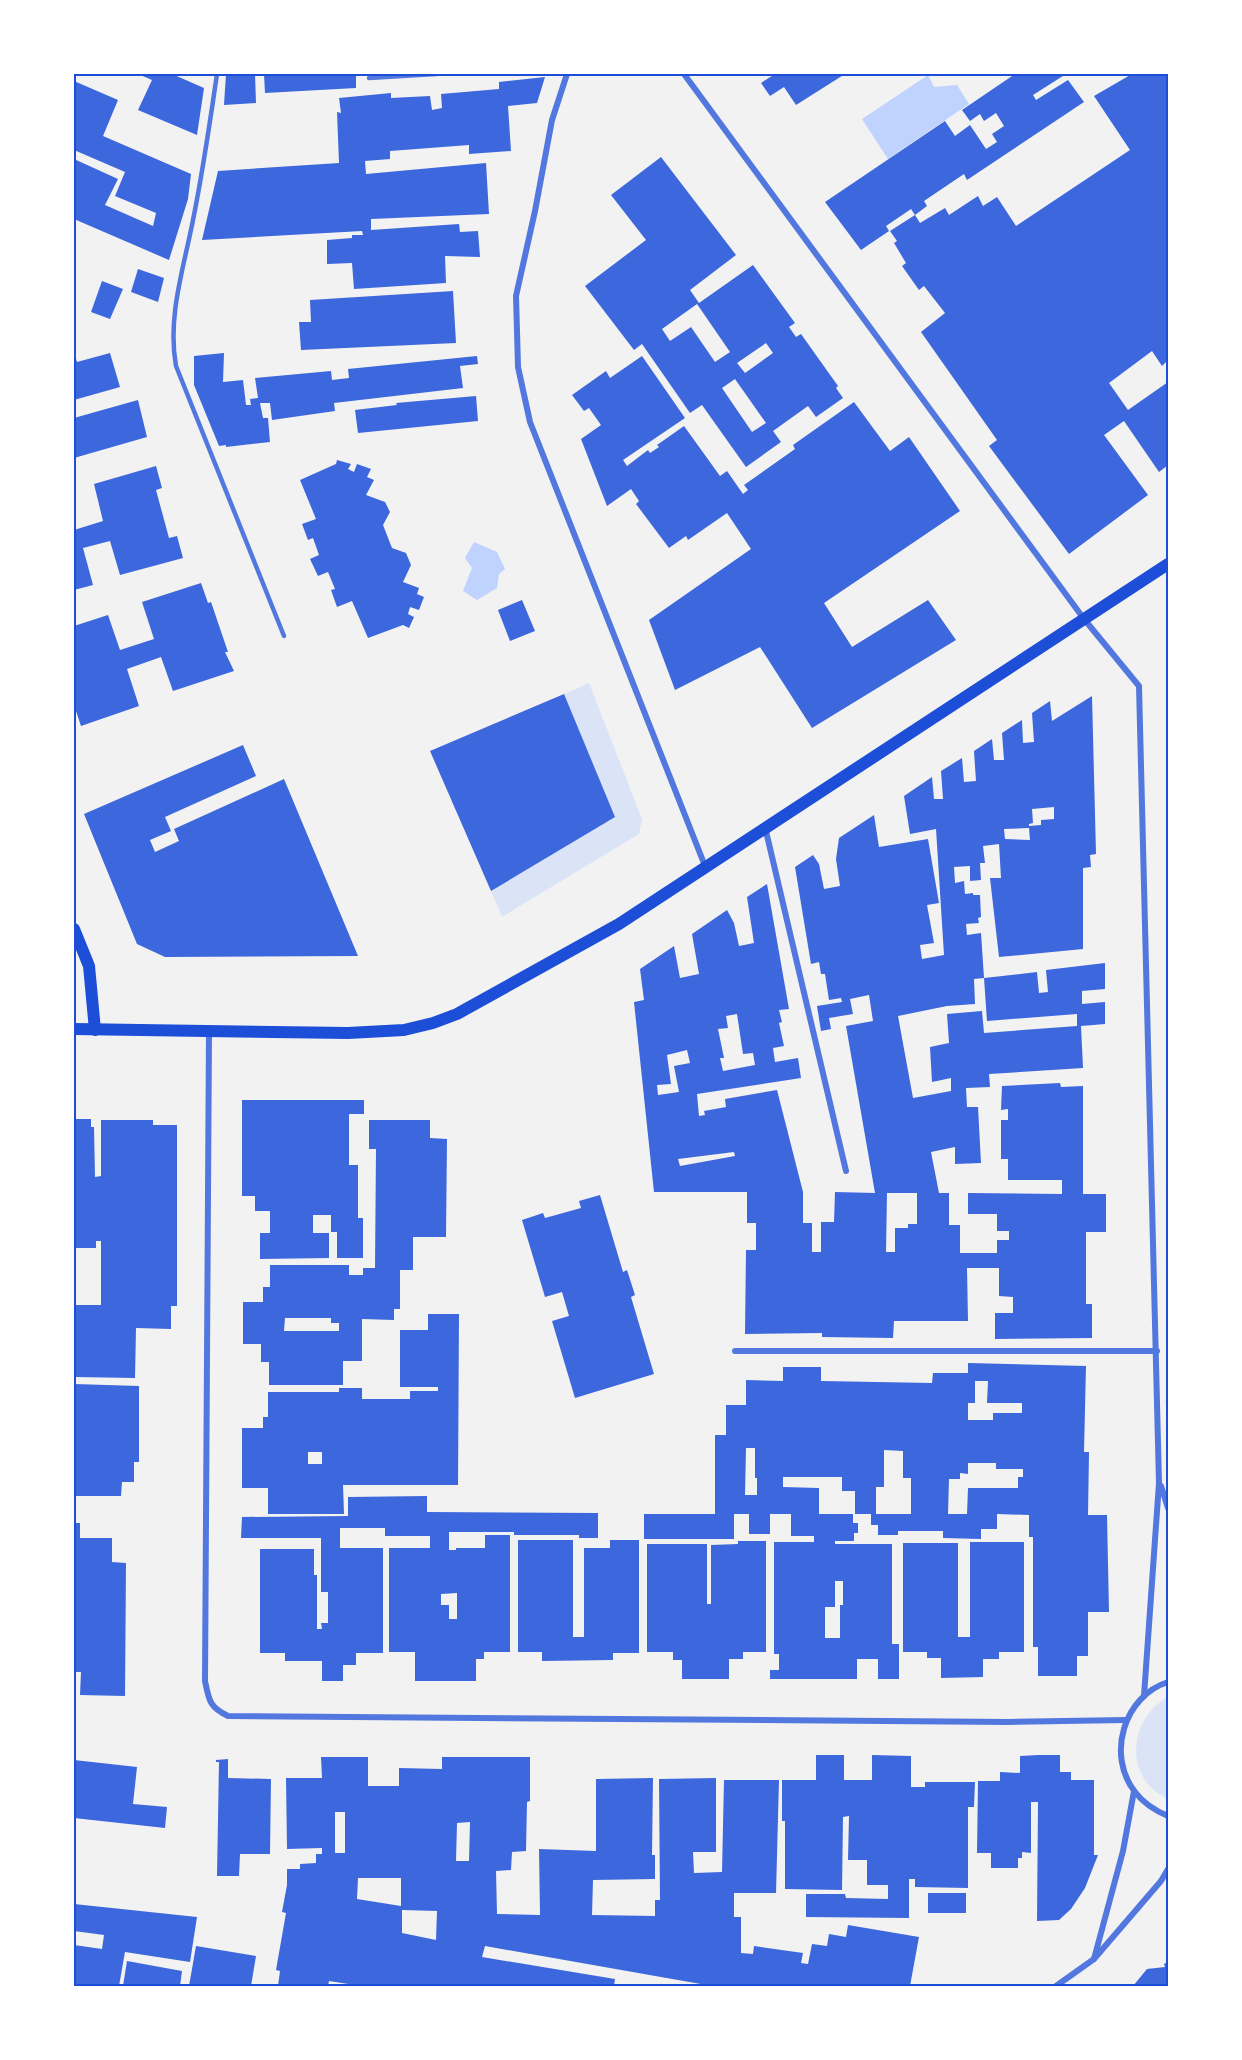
<svg xmlns="http://www.w3.org/2000/svg" width="1242" height="2060" viewBox="0 0 1242 2060" font-family="'DejaVu Sans',sans-serif">
<style>
.green{fill:#dbe4f7}
.water{fill:#bfd3fe}
.building{fill:#3d67dc;fill-rule:evenodd}
.lines{fill:none;stroke-linecap:round;stroke-linejoin:round}
.service{stroke:#5277de;stroke-width:4.5}
.minor{stroke:#5277de;stroke-width:6}
.secondary{stroke:#1d4ed8;stroke-width:12}
.neatline{fill:none;stroke:#1d4ed8;stroke-width:2}
</style>
<rect width="100%" height="100%" fill="#f2f2f2"/>
<g class="green">
<polygon points="589,683 642,819 639,834 502,917 491,891 564,694"/>
<path d="M1168,1697V1799C1123,1779 1128,1719 1168,1697Z"/>
</g>
<g class="water">
<polygon points="928,75 934,87 957,85 969,104 888,159 862,119"/>
<polygon points="474,542 497,552 505,569 499,574 497,588 477,600 463,591 472,568 465,558"/>
</g>
<g class="building">
<polygon points="138,74 172,74 204,88 197,135 138,110 152,80"/>
<polygon points="226,74 255,74 256,103 224,105"/>
<polygon points="264,74 356,74 356,88 265,93"/>
<polygon points="775,74 845,74 796,105 784,87 770,96 761,83"/>
<polygon points="1015,74 1066,74 1033,95 1036,100 1068,80 1084,102 967,180 964,174 924,201 927,206 915,215 920,223 945,208 949,215 978,196 983,206 997,197 1016,226 1130,150 1094,96 1132,74 1168,74 1168,360 1162,366 1152,351 1109,383 1128,410 1168,382 1168,465 1159,472 1124,421 1104,435 1148,495 1069,554 989,446 997,440 921,332 945,313 924,286 919,290 902,266 906,263 894,243 897,241 890,231 915,215 911,209 886,226 889,231 861,250 825,202 945,121 955,136 970,125 986,149 997,142 992,134 1004,126 996,113 984,121 980,114 970,121 962,110"/>
<polygon points="545,77 537,103 508,106 511,151 469,154 469,145 390,151 390,159 365,161 366,174 486,163 489,214 371,219 371,230 459,224 460,232 478,231 480,257 445,256 446,283 354,289 352,263 327,264 327,240 352,238 352,235 363,235 362,231 202,240 218,171 339,163 337,112 341,113 339,98 391,93 391,98 430,96 432,110 442,108 441,94 499,89 499,82"/>
<polygon points="74,81 118,100 103,136 191,174 188,199 169,260 74,219 74,159 118,179 105,205 153,226 156,213 115,196 125,172 74,150"/>
<path d="M661,157L736,255L690,290L699,303L753,265L795,323L789,327L796,337L801,334L838,386L836,388L843,398L816,417L808,406L773,431L781,442L746,467L702,405L690,413L642,344L634,350L585,286L646,240L611,195ZM697,304L730,352L715,362L691,327L670,341L662,329ZM766,343L773,353L745,373L737,363ZM735,379L766,423L752,432L722,388Z"/>
<polygon points="138,269 164,278 158,302 131,292"/>
<polygon points="102,281 123,289 110,319 91,312"/>
<polygon points="453,291 456,343 301,350 299,322 311,322 310,300"/>
<polygon points="74,352 77,362 110,353 120,387 74,400"/>
<polygon points="224,353 223,382 243,380 246,405 251,405 250,399 258,398 255,378 331,371 332,380 349,378 348,369 477,356 478,364 460,366 463,388 334,403 335,411 272,420 270,403 260,403 263,418 268,418 270,442 226,447 226,445 219,446 194,385 194,356"/>
<polygon points="642,356 685,418 623,460 627,466 648,450 650,453 659,447 657,445 684,426 720,476 727,471 743,494 748,490 744,485 795,449 793,445 854,402 890,451 909,437 960,511 824,603 852,647 928,600 956,640 812,728 760,647 675,690 649,620 751,549 727,513 688,540 686,536 669,548 636,504 639,501 631,489 607,506 581,439 601,425 589,408 584,411 572,395 606,371 610,378"/>
<polygon points="476,396 478,421 358,433 355,410 397,405 396,403"/>
<polygon points="138,400 147,437 74,458 74,418"/>
<polygon points="337,460 351,464 348,469 354,472 357,464 371,469 367,477 374,480 366,495 385,502 390,512 383,525 392,548 406,553 411,565 403,582 419,588 417,594 424,597 419,610 410,607 408,614 414,617 409,628 403,625 368,638 352,601 337,607 331,590 335,589 328,572 318,576 310,559 319,555 313,538 308,540 302,524 316,519 300,480 336,464"/>
<polygon points="156,466 162,488 156,490 169,538 177,536 183,558 120,575 110,541 83,548 93,585 74,590 74,530 103,521 94,484"/>
<polygon points="201,583 208,603 211,602 228,652 225,652 234,671 173,691 161,657 127,669 139,706 81,726 74,705 74,626 108,615 120,650 154,639 142,602"/>
<polygon points="522,600 535,631 510,641 498,610"/>
<polygon points="564,694 615,817 491,891 430,751"/>
<path d="M1092,696L1096,854L1090,855L1091,867L1083,868V949L999,957L990,878H1001L999,844L983,846L985,863H980L981,880L970,881V866L954,867L955,883L964,881L965,894L973,893V895H980L981,917L978,918L979,923L966,924L967,935L981,933L984,978L974,979L975,1004L947,1006L898,1016L913,1098L951,1091V1078L932,1082L930,1047L949,1043L947,1014L982,1011L984,1033L1077,1026V1014L987,1021L984,978L1037,972L1039,993L1048,992L1046,970L1105,963V989L1082,991V1004L1105,1002V1024L1081,1026L1083,1068L989,1074L990,1087L966,1088L967,1107H978L981,1163L955,1164V1147L931,1152L939,1193H949V1225H960V1253H997V1240H1009V1231H997V1214H968V1193L1062,1194V1180H1008V1159H1001V1120H1008V1109L1001,1110L1002,1086L1060,1083L1061,1087L1083,1086V1194H1106V1232H1086V1304H1092V1338L995,1339V1313H1013V1297L999,1296V1268H967L968,1321H894L893,1338L822,1337V1333L745,1334L746,1250H756V1223H747V1192H654L634,1002L644,1000L640,969L674,946L680,978L699,974L692,934L727,910L734,923L739,946L754,943L747,897L767,884L789,1009L779,1010L782,1022L779,1023L784,1046L773,1048L775,1062L798,1058L801,1078L697,1094L699,1116L705,1115L704,1111L726,1107L725,1099L777,1090L803,1192V1223H812V1252H821V1222H834L835,1192L875,1193L846,1026L873,1021L869,995L850,999L853,1014L829,1018L831,1029L821,1031L817,1006L842,1002L841,998L829,1000L825,974H821L819,962L811,964L795,867L813,855L819,864L824,889L840,886L836,859L839,838L874,815L879,847L928,839L939,903L927,905L934,943L920,945L922,959L944,955L936,829L910,834L904,796L932,777L934,799H943L941,771L962,758L964,782L976,781L974,751L992,739L994,760H1004L1002,733L1022,720L1023,743L1034,742L1032,713L1050,701L1052,721ZM1054,807V819L1041,820V825L1029,826V824L1033,823L1032,809ZM1029,828L1030,840L1005,839L1004,829ZM737,1014L743,1054L753,1053L755,1065L723,1071L720,1058H724L718,1029L728,1028L726,1016ZM687,1050L690,1063L674,1066L679,1092L658,1095L657,1085L671,1084L667,1055ZM734,1152L735,1156L680,1166L678,1159ZM887,1193H917V1224H908V1228H895V1252H886Z"/>
<polygon points="243,745 256,776 165,817 171,831 150,840 155,852 179,841 174,829 284,779 358,956 165,957 137,944 84,814"/>
<polygon points="242,1100 364,1100 364,1114 349,1114 349,1165 358,1165 358,1218 363,1218 363,1258 337,1258 337,1232 331,1232 331,1215 313,1215 313,1233 329,1233 329,1258 260,1259 260,1233 270,1233 270,1211 255,1211 255,1196 242,1196"/>
<polygon points="74,1119 91,1119 91,1127 94,1127 95,1177 101,1176 101,1120 153,1120 153,1125 177,1125 177,1306 171,1306 171,1329 136,1328 135,1378 74,1377 74,1305 101,1305 101,1241 96,1241 96,1248 74,1248"/>
<path d="M369,1120H430V1138L447,1139L446,1237H413V1270H400V1309H394V1320L362,1319V1361H343V1385H269V1362H261V1344H243V1302H263V1287H270V1265H349V1275H363V1268H375L376,1149H369ZM285,1318H331V1323H339V1331H284Z"/>
<polygon points="600,1195 623,1272 627,1270 635,1295 631,1297 654,1374 575,1398 552,1321 569,1316 562,1292 545,1297 522,1220 543,1213 545,1218 581,1208 579,1201"/>
<path d="M428,1314H459L458,1485H343L344,1514H268V1488H242V1428H263V1417H268V1392H339V1388H362V1399H410V1391H438V1387H400V1330H428ZM308,1452H322V1464H308Z"/>
<path d="M968,1363L1086,1366L1084,1452H1089L1088,1515H1107L1109,1612H1088V1656H1077V1676H1038V1647H1033V1537H1029V1515L997,1514V1529H981V1539L943,1538V1531H898V1535H878V1525H871V1514H855V1491H842V1477H783V1487L819,1488V1514H853V1523H858V1533H854V1541H835V1544H892V1644H899V1679H878V1659H857V1679H770V1670H779V1654H774V1542H814V1536H791V1514H770V1534H749V1514H734V1539H644V1514H715V1435H726V1405H746V1380L783,1381V1367H821V1381L932,1383L933,1373H968ZM975,1381H988L987,1403H1022V1413H993V1420H968V1403H975ZM746,1448H755V1478H757V1495H745ZM884,1450L903,1451V1478H911V1514H876V1487H884ZM968,1463H996V1469H1023V1477H1018V1488H968L967,1514H948L949,1479H960V1473L968,1474ZM835,1581H843V1605H840V1638H825V1607H835Z"/>
<polygon points="74,1384 139,1386 139,1462 134,1462 134,1482 122,1482 121,1496 74,1496"/>
<path d="M427,1496V1512L598,1513V1538H579V1535H514V1532H449V1550H456V1548H485V1535H510V1652H484V1659H476V1681H415V1652H389V1548H430V1536H385V1528H340V1548H383V1653H356V1665H343V1681H322V1661H285V1653H260V1549H314V1575H317V1629H322L321,1623H328V1592H321V1538H241L242,1517L348,1516V1497ZM457,1593V1619H449V1605H441V1594Z"/>
<polygon points="74,1523 80,1523 80,1538 112,1538 112,1562 126,1563 125,1696 80,1695 81,1672 74,1672"/>
<polygon points="518,1540 573,1540 573,1637 584,1637 584,1548 610,1548 610,1540 639,1540 639,1653 613,1653 613,1660 542,1661 542,1652 518,1652"/>
<polygon points="738,1541 766,1541 766,1652 743,1652 743,1659 729,1659 729,1679 682,1679 682,1660 673,1660 673,1652 647,1652 647,1544 707,1544 707,1604 711,1604 711,1545 738,1544"/>
<polygon points="970,1542 1024,1542 1024,1652 999,1652 999,1659 983,1659 983,1677 941,1678 941,1658 927,1658 927,1652 903,1652 903,1543 958,1543 958,1637 970,1637"/>
<polygon points="816,1755 844,1755 844,1780 872,1780 872,1755 911,1756 911,1787 925,1787 925,1782 975,1782 974,1807 968,1807 968,1888 915,1887 915,1879 909,1879 909,1918 806,1917 806,1894 845,1894 846,1898 888,1899 888,1885 867,1885 867,1860 848,1860 849,1816 843,1817 842,1890 785,1889 785,1821 782,1821 782,1780 816,1780"/>
<polygon points="1038,1755 1060,1755 1060,1772 1071,1772 1071,1780 1094,1780 1094,1855 1098,1855 1085,1888 1071,1909 1059,1920 1037,1921 1038,1802 1031,1802 1031,1853 1022,1852 1022,1858 1018,1858 1018,1868 991,1868 991,1853 977,1853 978,1781 1000,1781 1000,1772 1020,1773 1020,1756"/>
<path d="M321,1757H368V1786H399V1768L442,1769V1757H530V1801L527,1802L526,1851L512,1852L511,1870L496,1871L497,1914L540,1915L539,1849L596,1851V1779L653,1778L652,1855H655V1879L593,1880L592,1915L655,1916V1900H660L659,1779L716,1778V1852H693L694,1873L722,1872L724,1780H779L776,1893H734V1917H741V1953L753,1954L754,1946L803,1953L801,1963L808,1964L812,1944L827,1946L829,1934L846,1937L848,1925L919,1937L910,1986H712L485,1946L482,1957L615,1979L614,1986H361L329,1981L328,1986H278L280,1971L276,1970L286,1913L282,1912L287,1885V1869H300V1864L316,1863V1854H322V1848L287,1849L286,1778H322ZM335,1812H345V1853H335ZM470,1822L469,1861H456L457,1823ZM358,1878H401V1906L357,1899ZM402,1910L437,1911L436,1940L402,1933Z"/>
<polygon points="228,1759 228,1778 271,1779 270,1854 240,1854 239,1876 217,1876 219,1762 216,1762 216,1760"/>
<polygon points="74,1760 137,1767 133,1804 167,1807 165,1828 74,1818"/>
<rect x="928" y="1893" width="38" height="20"/>
<polygon points="74,1904 197,1917 190,1962 125,1952 119,1986 74,1986 74,1945 102,1949 104,1935 74,1931"/>
<polygon points="196,1946 256,1956 251,1986 189,1986"/>
<polygon points="127,1961 182,1971 180,1986 123,1986"/>
<polygon points="1168,1962 1168,1986 1133,1986 1147,1969 1165,1967 1164,1964"/>
</g>
<g class="lines">
<g class="service">
<path d="M217,74C210,122 203,171 193,220C184,267 167,317 176,366L284,636"/>
<polyline points="369,78 436,74"/>
</g>
<g class="minor">
<polyline points="567,74 552,120 535,211 516,296 518,367 530,422 705,866"/>
<polyline points="684,74 1084,619 1139,686 1159,1483 1144,1696"/>
<polyline points="765,827 846,1171"/>
<path d="M209,1032L205,1681C209,1700 209,1707 228,1716L1008,1722L1126,1720"/>
<polyline points="735,1351 1157,1351"/>
<polyline points="1161,1486 1168,1508"/>
<path d="M1168,1682C1124,1696 1106,1755 1135,1792C1144,1804 1156,1811 1168,1816"/>
<polyline points="1094,1959 1123,1851 1134,1791"/>
<polyline points="1056,1986 1094,1959 1161,1881 1168,1869"/>
</g>
<g class="secondary">
<polyline points="74,929 89,966 95,1030"/>
<polyline points="74,1029 348,1033 404,1030 433,1023 457,1014 619,924 1168,564"/>
</g>
</g>
<rect width="1242" height="2060" fill="none" stroke="#ffffff" stroke-width="150"/>
<rect x="75" y="75" width="1092" height="1910" class="neatline"/>
</svg>
